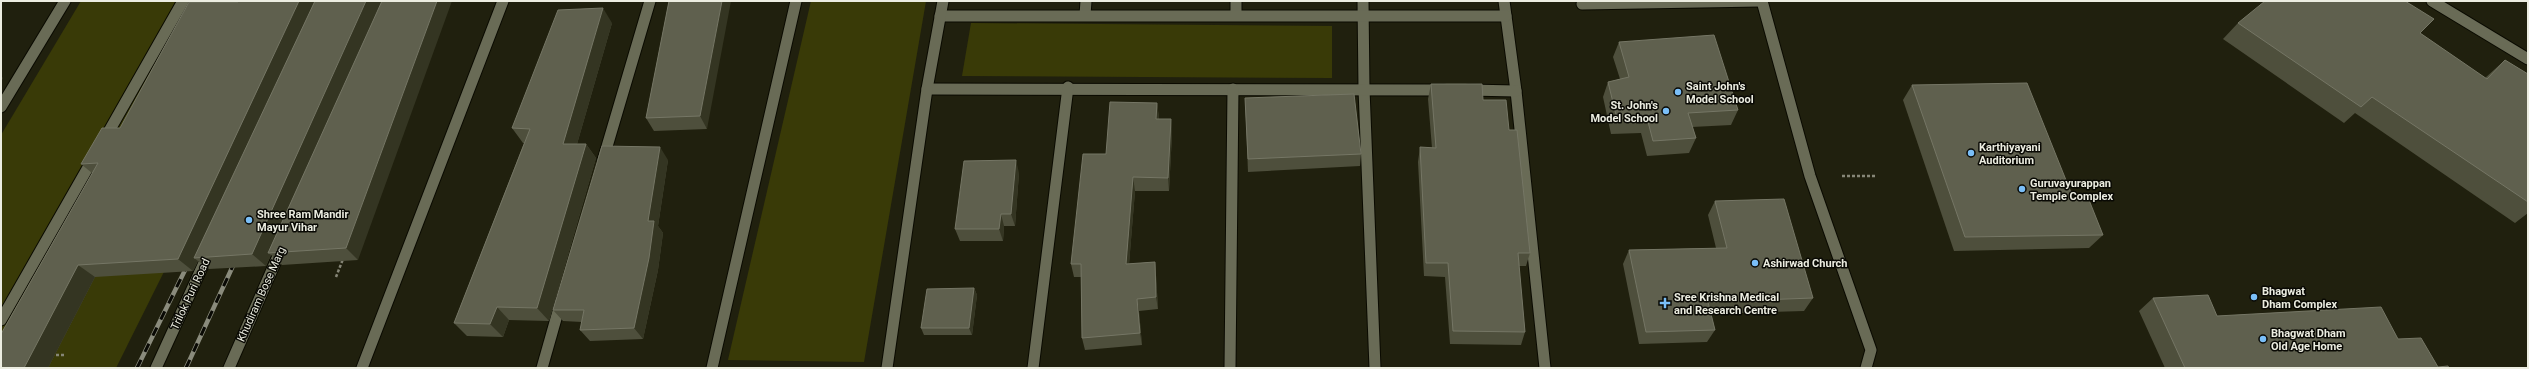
<svg xmlns="http://www.w3.org/2000/svg" width="2529" height="369" viewBox="0 0 2529 369" font-family="Roboto,sans-serif">
<style>
.green{fill:#393a07}
.lines{fill:none;stroke-linecap:round;stroke-linejoin:round}
.service-casing{stroke:#0a0a00;stroke-width:13}
.minor-casing{stroke:#0a0a00;stroke-width:13}
.tertiary-casing{stroke:#0a0a00;stroke-width:13}
.path{stroke:#868677;stroke-width:2.5;stroke-dasharray:3 2;stroke-linecap:butt}
.service{stroke:#696b56;stroke-width:11}
.minor{stroke:#696b56;stroke-width:11}
.tertiary{stroke:#696b56;stroke-width:11}
.rail-casing{stroke:#8a8b7c;stroke-width:4.5}
.rail{stroke:#090904;stroke-width:3;stroke-dasharray:9;stroke-linecap:butt}
.wall{fill:#4e4f3c}
.shaded-wall{fill:#343522}
.building{fill:#5f604e;stroke:#757665}
.poi-dot{fill:#7abff8;stroke:#090904;stroke-width:1.5}
.labels{text-anchor:middle;stroke-width:3;stroke-linejoin:round;paint-order:stroke}
.poi-label{font-size:11px;font-weight:bold;fill:#ecede1;stroke:#090904;text-anchor:start}
.street-label{font-size:11px;fill:#ecede1;stroke:#090904}
</style>
<rect width="100%" height="100%" fill="#20200e"/>
<g class="green">
<polygon points="81,1 299,1 116,368 1,368 1,135"/>
<polygon points="811,1 926,1 864,362 728,360"/>
<polygon points="971,23 1332,26 1332,78 962,76"/>
</g>
<g class="lines">
<g class="service-casing">
<g id="service">
<polyline points="1762,1 1810,176 1871,350 1866,368"/>
<polyline points="1582,4 1760,1"/>
</g>
</g>
<g class="minor-casing">
<g id="minor">
<polyline points="1236,1 1236,15"/>
<polyline points="1363,1 1364,89 1375,368"/>
<polyline points="1504,1 1516,91 1545,368"/>
<polyline points="2432,1 2528,59"/>
<polyline points="1085,15 1086,1"/>
<polyline points="940,16 1506,16"/>
<polyline points="927,89 1444,90"/>
<polyline points="1468,90 1516,91"/>
<polyline points="1,107 65,1"/>
<polyline points="104,140 183,1"/>
<polyline points="603,160 650,1"/>
<polyline points="1,320 94,157"/>
<polyline points="362,368 503,1"/>
<polyline points="542,368 561,301"/>
<polyline points="712,368 796,1"/>
<polyline points="887,368 927,89 943,1"/>
<polyline points="1033,368 1068,87"/>
<polyline points="1230,368 1233,89"/>
</g>
</g>
<g class="tertiary-casing">
<g id="tertiary">
<polyline points="156,368 209,252"/>
<polyline points="229,368 282,247"/>
</g>
</g>
<g class="path">
<polyline points="1842,176 1875,176"/>
<polyline points="336,277 343,259"/>
<polyline points="51,355 65,355"/>
</g>
<use href="#service" class="service"/>
<use href="#minor" class="minor"/>
<use href="#tertiary" class="tertiary"/>
<g class="rail-casing">
<g id="rail">
<polyline points="137,368 189,262"/>
<polyline points="186,368 237,257"/>
</g>
</g>
<use href="#rail" class="rail"/>
</g>
<g class="wall">
<polygon points="669,1 707,129 654,131 646,118"/>
<polygon points="238,2 358,260 282,265 271,255 266,266 209,269 198,261 193,271 95,277 48,368 92,173 81,164 120,128"/>
<polygon points="612,23 577,144 586,144 596,158 549,321 509,320 503,337 467,336 454,323 524,143 523,143 512,128"/>
<polygon points="2238,23 2420,33 2485,78 2505,60 2528,74 2528,213 2515,223 2355,113 2344,123 2223,39"/>
<polygon points="1619,42 1738,110 1731,125 1692,127 1696,138 1689,153 1647,156 1641,133 1611,134 1603,97 1608,82 1620,79 1613,57"/>
<polygon points="1431,84 1483,100 1509,130 1530,253 1526,266 1519,266 1525,332 1521,345 1450,344 1445,277 1424,276 1418,162 1420,147 1432,148 1428,99"/>
<polygon points="1912,85 2074,200 2103,235 2089,248 1954,251 1903,100"/>
<polygon points="1245,98 1361,154 1360,166 1248,172"/>
<polygon points="1157,103 1159,119 1171,119 1172,134 1169,191 1135,191 1129,264 1155,262 1156,275 1158,309 1139,311 1142,345 1085,350 1082,338 1081,277 1074,277 1071,264 1106,154"/>
<polygon points="668,160 658,226 663,233 658,270 643,339 590,341 580,330 582,322 563,321 553,310"/>
<polygon points="1019,173 1015,226 1004,226 1003,241 960,241 955,229"/>
<polygon points="1715,201 1813,298 1804,311 1711,314 1715,330 1707,342 1639,344 1623,264 1629,250 1716,248 1708,215"/>
<polygon points="974,288 977,295 972,335 924,335 921,328"/>
<polygon points="2153,298 2217,316 2398,339 2438,367 2449,368 2165,368 2139,311"/>
</g>
<g class="shaded-wall">
<polygon points="299,1 317,1 194,258 198,261 193,271 178,259"/>
<polygon points="366,1 383,1 268,253 271,255 266,266 252,254"/>
<polygon points="437,1 452,1 358,260 346,248"/>
<polygon points="722,1 731,1 707,129 700,116"/>
<polygon points="603,8 612,23 573,158 563,144"/>
<polygon points="1,76 3,78 1,82"/>
<polygon points="1157,103 1159,117 1157,133 1156,119"/>
<polygon points="1171,119 1172,134 1169,191 1168,178"/>
<polygon points="586,144 596,158 549,321 537,308"/>
<polygon points="660,147 668,160 658,226 663,233 658,270 643,339 634,328 648,221"/>
<polygon points="1016,160 1019,173 1015,226 1011,214"/>
<polygon points="1133,177 1135,191 1128,277 1126,264"/>
<polygon points="1001,214 1004,226 1003,241 999,229"/>
<polygon points="1155,262 1156,275 1158,309 1156,297"/>
<polygon points="78,265 95,277 48,368 24,368"/>
<polygon points="974,288 977,295 972,335 969,328"/>
<polygon points="1137,299 1139,311 1142,345 1140,333"/>
<polygon points="497,307 509,320 503,337 490,324"/>
</g>
<g class="building">
<polygon points="239,1 299,1 178,259 78,265 24,368 1,368 1,334 98,163 81,164 102,128 120,128 189,2 238,2"/>
<polygon points="315,1 366,1 252,254 194,258"/>
<polygon points="382,1 437,1 346,248 268,253"/>
<polygon points="669,1 722,1 700,116 646,118"/>
<polygon points="2265,1 2405,1 2434,19 2420,33 2487,79 2505,60 2528,74 2528,202 2372,97 2361,107 2238,23"/>
<polygon points="603,8 563,144 586,144 537,308 497,307 490,324 454,323 530,129 512,128 558,10"/>
<polygon points="1714,35 1738,110 1688,113 1696,138 1653,141 1647,118 1617,119 1608,82 1629,77 1619,42"/>
<polygon points="2027,83 2074,200 2089,200 2103,235 1965,237 1912,85"/>
<polygon points="1431,84 1482,84 1483,100 1506,100 1509,130 1517,130 1530,253 1518,253 1525,332 1453,331 1448,263 1426,263 1420,147 1436,148"/>
<polygon points="1354,94 1361,154 1248,159 1245,98"/>
<polygon points="1110,102 1157,103 1156,119 1171,119 1168,178 1133,177 1126,264 1155,262 1156,297 1137,299 1140,333 1082,338 1081,264 1071,264 1083,154 1106,154"/>
<polygon points="602,146 660,147 648,221 654,221 649,258 634,328 580,330 584,310 553,310"/>
<polygon points="1016,160 1011,214 1001,214 999,229 955,229 964,161"/>
<polygon points="1784,199 1813,298 1708,302 1715,330 1646,332 1629,250 1727,248 1715,201"/>
<polygon points="974,288 969,328 921,328 927,289"/>
<polygon points="2208,295 2217,316 2381,307 2398,339 2421,338 2438,367 2448,366 2449,368 2185,368 2153,298"/>
</g>
<g class="poi-dot">
<circle cx="1678" cy="92" r="4"/>
<circle cx="1666" cy="111" r="4"/>
<circle cx="1971" cy="153" r="4"/>
<circle cx="2022" cy="189" r="4"/>
<circle cx="249" cy="220" r="4"/>
<circle cx="1755" cy="263" r="4"/>
<circle cx="2254" cy="297" r="4"/>
<path d="M1663 297h4v4h4v4h-4v4h-4v-4h-4v-4h4z"/>
<circle cx="2263" cy="339" r="4"/>
</g>
<g class="labels">
<g class="poi-label">
<text x="1686" y="90">Saint John's<tspan x="1686" dy="13">Model School</tspan></text>
<text x="1658" y="109" text-anchor="end">St. John's<tspan x="1658" dy="13">Model School</tspan></text>
<text x="1979" y="151">Karthiyayani<tspan x="1979" dy="13">Auditorium</tspan></text>
<text x="2030" y="187">Guruvayurappan<tspan x="2030" dy="13">Temple Complex</tspan></text>
<text x="257" y="218">Shree Ram Mandir<tspan x="257" dy="13">Mayur Vihar</tspan></text>
<text x="1763" y="267">Ashirwad Church</text>
<text x="2262" y="295">Bhagwat<tspan x="2262" dy="13">Dham Complex</tspan></text>
<text x="1674" y="301">Sree Krishna Medical<tspan x="1674" dy="13">and Research Centre</tspan></text>
<text x="2271" y="337">Bhagwat Dham<tspan x="2271" dy="13">Old Age Home</tspan></text>
</g>
<g class="street-label">
<text transform="translate(190 294) rotate(-65)" y="4">Trilok Puri Road</text>
<text transform="translate(261 294) rotate(-66)" y="4">Khudiram Bose Marg</text>
</g>
</g>
<rect width="2529" height="369" fill="none" stroke="#ecede1" stroke-width="4"/>
</svg>
